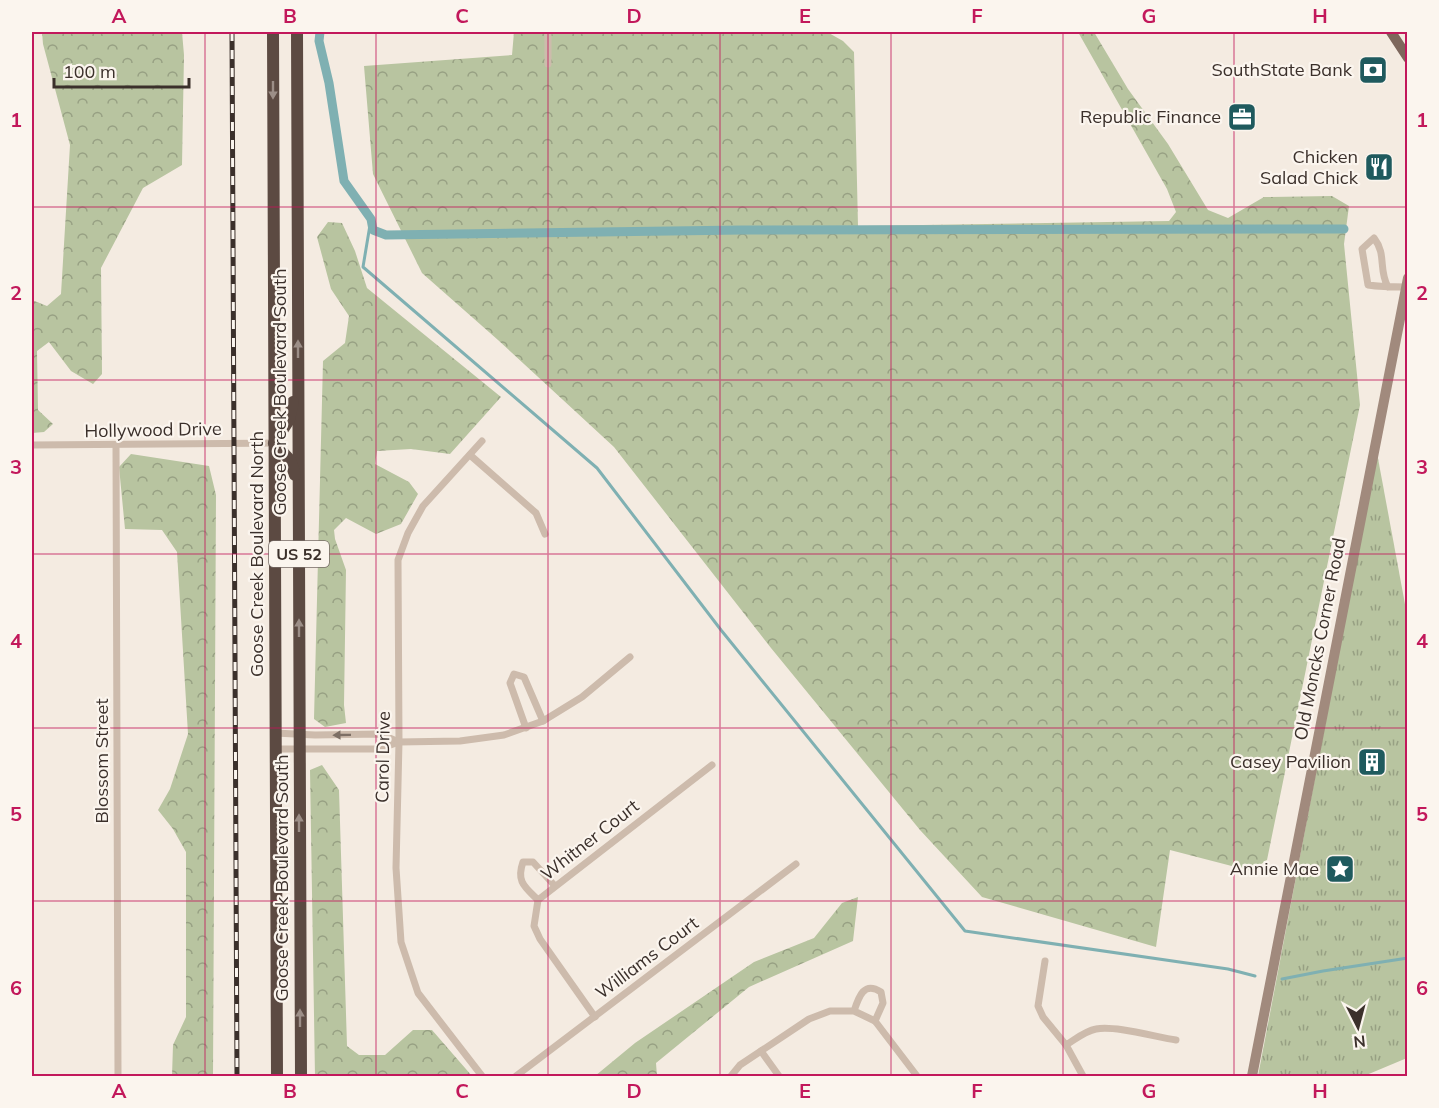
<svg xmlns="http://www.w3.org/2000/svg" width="1439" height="1108" viewBox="0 0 1439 1108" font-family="Mulish,sans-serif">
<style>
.forest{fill:url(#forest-crowns)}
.park{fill:url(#park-tufts)}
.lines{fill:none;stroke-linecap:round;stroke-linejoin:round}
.stream{stroke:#7fb0b2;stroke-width:3}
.canal{stroke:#7fb0b2;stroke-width:9}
.street{stroke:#cdbbac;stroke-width:7}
.secondary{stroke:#a18a7d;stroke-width:10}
.primary{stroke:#7d675c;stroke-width:10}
.highway{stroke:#5c4a42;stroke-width:12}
.rail-casing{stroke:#3b302b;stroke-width:5}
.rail{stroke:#fbf5ee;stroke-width:3;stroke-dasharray:9;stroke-linecap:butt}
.oneway{fill:#9c8e87}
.oneway2{fill:#7d6f65}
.grid{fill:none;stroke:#c2185b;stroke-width:1.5;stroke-opacity:0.55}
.labels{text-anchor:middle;stroke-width:4.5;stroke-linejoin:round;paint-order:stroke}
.shield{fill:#fbf5ee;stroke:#756b66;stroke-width:1.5}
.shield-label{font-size:16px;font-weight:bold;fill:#3b302b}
.poi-label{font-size:18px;fill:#3b302b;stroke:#fbf5ee;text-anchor:end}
.street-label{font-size:18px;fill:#3b302b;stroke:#fbf5ee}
.neatline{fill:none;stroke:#c2185b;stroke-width:2}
.grid-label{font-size:20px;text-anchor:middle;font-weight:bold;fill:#c2185b}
</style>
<defs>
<pattern id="forest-crowns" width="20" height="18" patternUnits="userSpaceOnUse" patternTransform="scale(1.5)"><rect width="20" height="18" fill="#b8c4a0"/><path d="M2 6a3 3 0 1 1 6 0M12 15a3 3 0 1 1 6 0" fill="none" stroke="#97a083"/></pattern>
<pattern id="park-tufts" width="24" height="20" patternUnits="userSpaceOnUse" patternTransform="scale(1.5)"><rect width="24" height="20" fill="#b8c4a0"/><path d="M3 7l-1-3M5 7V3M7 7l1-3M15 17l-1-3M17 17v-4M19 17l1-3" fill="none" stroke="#97a083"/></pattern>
</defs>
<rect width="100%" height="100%" fill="#f4ebe1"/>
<g class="forest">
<polygon points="42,32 182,32 184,55 182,165 143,188 101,268 102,374 93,384 71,371 49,342 37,351 38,410 53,424 44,432 32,433 32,300 47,306 61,294 70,145 43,44"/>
<polygon points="514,32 827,32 843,41 854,52 858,226 1169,221 1176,212 1167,189 1078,32 1094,32 1128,89 1168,144 1208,210 1228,218 1264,197 1332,196 1349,206 1344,244 1360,405 1267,860 1251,871 1170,850 1156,947 982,897 920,830 771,648 614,447 498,340 422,273 373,174 364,66 512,55"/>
<polygon points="328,222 342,223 355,251 367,288 501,397 450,454 411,449 377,451 375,464 409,482 418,494 401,524 376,534 346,518 334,530 335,539 346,570 344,705 346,723 325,727 314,719 323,361 345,343 349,316 331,289 317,237"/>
<polygon points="131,454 209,466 216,495 213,1076 172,1076 173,1045 186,1017 186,852 173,829 158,810 170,789 188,734 177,552 162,530 125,529 119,467"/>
<polygon points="322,765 339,790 347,1046 359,1055 385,1055 413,1030 432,1030 472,1076 315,1076 310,770"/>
<polygon points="858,897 853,941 749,987 656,1063 657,1076 595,1076 635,1043 754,962 814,938 842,903"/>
</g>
<polygon class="park" points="1377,453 1407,615 1407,1058 1364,1076 1258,1076"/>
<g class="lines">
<g class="stream">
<polyline points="371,219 363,267 597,468 721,630 965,931 1228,969 1255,976"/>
<polyline points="1282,979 1323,971 1408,958"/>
</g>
<polyline class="canal" points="320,32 319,41 329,83 344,181 371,219 373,230 386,235 742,230 1344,229"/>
<g class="street">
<polyline points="548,32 548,64"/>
<path d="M1388,287C1378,269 1387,255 1374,238L1362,249L1368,285C1381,287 1393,287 1406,287"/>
<polyline points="482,441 423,506 408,533 398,560 399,742 396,868 401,942 418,993 482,1076"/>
<polyline points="32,445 274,443"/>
<polyline points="116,446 118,1076"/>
<polyline points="470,455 536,513 545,534"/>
<polyline points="526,728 510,683 514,674 524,677 543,721"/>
<polyline points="275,733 315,735 380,734 399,742"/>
<polyline points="275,749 379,749 399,742 460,741 504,735 543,721 582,697 630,657"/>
<path d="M538,900C525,887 516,882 523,862H533L555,886"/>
<polyline points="1045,961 1038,1006 1043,1017 1066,1045 1083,1076"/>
<polyline points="595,1017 540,939 534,926 538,900 712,765"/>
<polyline points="875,1021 917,1076"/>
<path d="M1066,1045C1076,1039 1085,1031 1096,1029C1114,1025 1156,1037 1176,1040"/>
<polyline points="761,1051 779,1076"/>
<polyline points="516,1076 796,864"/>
<path d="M731,1076L740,1065L809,1019L830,1011H854L875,1021L883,1003L881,992C864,981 859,996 854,1011"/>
</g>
<polyline class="secondary" points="1252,1076 1408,278"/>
<polyline class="primary" points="1391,32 1408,58"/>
<g class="highway">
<polyline points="273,32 277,1076"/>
<polyline points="297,32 301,1076"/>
<polyline points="293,402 289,420 274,443 290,460 295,475"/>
</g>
<g class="rail-casing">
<polyline id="rail" points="232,32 237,1076"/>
</g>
<use href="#rail" class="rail"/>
</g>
<defs><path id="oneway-solid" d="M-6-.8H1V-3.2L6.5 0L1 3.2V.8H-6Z" transform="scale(1.5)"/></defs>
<g class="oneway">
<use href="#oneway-solid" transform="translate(273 90) rotate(90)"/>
<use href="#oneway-solid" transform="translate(298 349) rotate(-90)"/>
<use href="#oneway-solid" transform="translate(299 628) rotate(-90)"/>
<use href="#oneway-solid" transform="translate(299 823) rotate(-90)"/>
<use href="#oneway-solid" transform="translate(300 1018) rotate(-90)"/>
</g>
<use class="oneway2" href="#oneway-solid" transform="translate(342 735) rotate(179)"/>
<path class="grid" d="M205,32V1076M376,32V1076M548,32V1076M720,32V1076M891,32V1076M1063,32V1076M1234,32V1076M32,207H1408M32,380H1408M32,554H1408M32,728H1408M32,901H1408"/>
<defs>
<g id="bank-square" transform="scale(1.5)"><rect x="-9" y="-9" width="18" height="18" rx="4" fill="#1f5a5e" stroke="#fbf5ee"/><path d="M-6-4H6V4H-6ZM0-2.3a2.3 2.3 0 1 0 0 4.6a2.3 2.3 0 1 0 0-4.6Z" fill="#fff"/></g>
<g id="office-square" transform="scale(1.5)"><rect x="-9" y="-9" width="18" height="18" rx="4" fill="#1f5a5e" stroke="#fbf5ee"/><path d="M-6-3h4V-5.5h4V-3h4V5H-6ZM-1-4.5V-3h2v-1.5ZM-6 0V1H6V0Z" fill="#fff"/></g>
<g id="restaurant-square" transform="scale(1.5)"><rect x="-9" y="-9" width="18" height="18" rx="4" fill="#1f5a5e" stroke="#fbf5ee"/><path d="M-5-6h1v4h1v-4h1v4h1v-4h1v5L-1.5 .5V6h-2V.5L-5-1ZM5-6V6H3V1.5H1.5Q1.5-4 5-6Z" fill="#fff"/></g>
<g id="building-square" transform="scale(1.5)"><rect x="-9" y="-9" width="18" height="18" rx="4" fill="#1f5a5e" stroke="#fbf5ee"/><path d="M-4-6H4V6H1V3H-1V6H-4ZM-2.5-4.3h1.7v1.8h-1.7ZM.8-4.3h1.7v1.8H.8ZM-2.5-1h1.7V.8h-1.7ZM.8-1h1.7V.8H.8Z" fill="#fff"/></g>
<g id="sight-square" transform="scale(1.5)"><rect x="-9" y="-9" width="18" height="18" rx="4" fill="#1f5a5e" stroke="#fbf5ee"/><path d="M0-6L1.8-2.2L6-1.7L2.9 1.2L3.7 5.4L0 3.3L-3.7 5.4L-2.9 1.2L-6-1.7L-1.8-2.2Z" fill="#fff"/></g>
</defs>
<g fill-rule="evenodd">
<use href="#bank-square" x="1373" y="70"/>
<use href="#office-square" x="1242" y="117"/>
<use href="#restaurant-square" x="1379" y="167"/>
<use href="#building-square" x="1372" y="762"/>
<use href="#sight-square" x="1340" y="869"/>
</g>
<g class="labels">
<rect class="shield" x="269" y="541" width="60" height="26" rx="4.5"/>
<g class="shield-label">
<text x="299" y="560">US 52</text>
</g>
<g class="poi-label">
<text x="1352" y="76">SouthState Bank</text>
<text x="1221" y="123">Republic Finance</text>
<text x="1358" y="163">Chicken<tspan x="1358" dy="21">Salad Chick</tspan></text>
<text x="1351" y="768">Casey Pavilion</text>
<text x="1319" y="875">Annie Mae</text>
</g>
<g class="street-label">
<text transform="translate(280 392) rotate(-90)" y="6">Goose Creek Boulevard South</text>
<text transform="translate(153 430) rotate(-1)" y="6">Hollywood Drive</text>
<text transform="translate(257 554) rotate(-90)" y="6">Goose Creek Boulevard North</text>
<text transform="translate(1320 639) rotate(-79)" y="6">Old Moncks Corner Road</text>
<text transform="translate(383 757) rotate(-89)" y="6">Carol Drive</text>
<text transform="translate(102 761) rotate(-90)" y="6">Blossom Street</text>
<text transform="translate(590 840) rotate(-38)" y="6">Whitner Court</text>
<text transform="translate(282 878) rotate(-90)" y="6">Goose Creek Boulevard South</text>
<text transform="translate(647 958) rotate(-37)" y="6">Williams Court</text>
</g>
</g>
<rect width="1439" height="1108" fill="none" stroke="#fbf5ee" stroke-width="66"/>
<g transform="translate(1358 1027) rotate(174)" stroke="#fbf5ee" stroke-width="4.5" paint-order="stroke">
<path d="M0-4.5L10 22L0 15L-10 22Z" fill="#3b302b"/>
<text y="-9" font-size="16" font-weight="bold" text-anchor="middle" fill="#3b302b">N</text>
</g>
<path d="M54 78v9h135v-9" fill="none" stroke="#3b302b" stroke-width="3"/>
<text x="63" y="78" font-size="18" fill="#3b302b" stroke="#fbf5ee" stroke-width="4.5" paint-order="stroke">100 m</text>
<rect x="33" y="33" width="1373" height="1042" class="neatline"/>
<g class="grid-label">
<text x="119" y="23">A</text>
<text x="290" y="23">B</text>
<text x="462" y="23">C</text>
<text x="634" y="23">D</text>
<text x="805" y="23">E</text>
<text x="977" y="23">F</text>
<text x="1149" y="23">G</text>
<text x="1320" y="23">H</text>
<text x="16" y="127">1</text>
<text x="1422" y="127">1</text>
<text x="16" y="300">2</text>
<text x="1422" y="300">2</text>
<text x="16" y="474">3</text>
<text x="1422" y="474">3</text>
<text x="16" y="648">4</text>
<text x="1422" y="648">4</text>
<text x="16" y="821">5</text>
<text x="1422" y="821">5</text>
<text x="16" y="995">6</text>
<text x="1422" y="995">6</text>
<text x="119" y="1098">A</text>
<text x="290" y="1098">B</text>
<text x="462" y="1098">C</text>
<text x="634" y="1098">D</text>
<text x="805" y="1098">E</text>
<text x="977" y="1098">F</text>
<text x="1149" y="1098">G</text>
<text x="1320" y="1098">H</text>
</g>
</svg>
